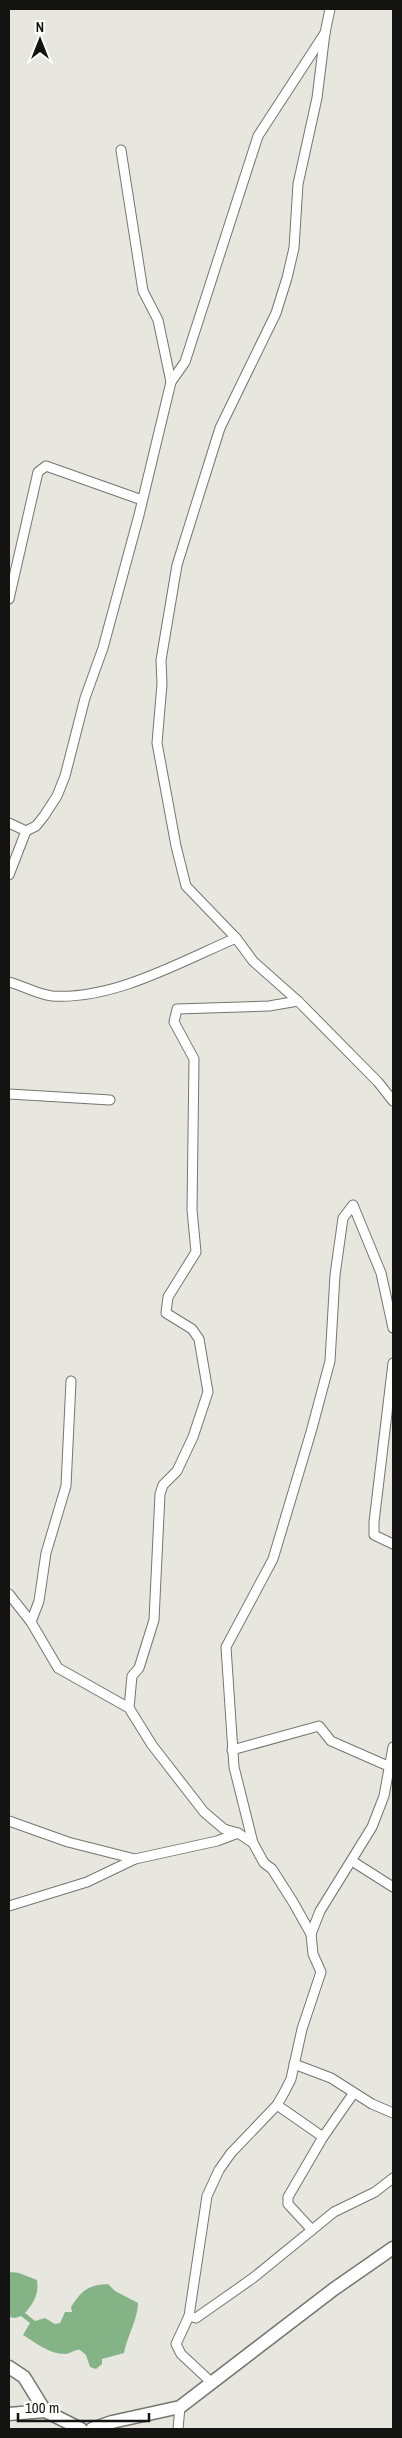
<svg xmlns="http://www.w3.org/2000/svg" width="402" height="2438" viewBox="0 0 402 2438" font-family="'Archivo Narrow',sans-serif">
<style>
.water{fill:#84b486}
.lines{fill:none;stroke-linecap:round;stroke-linejoin:round}
.street-casing{stroke:#757670;stroke-width:11}
.secondary-casing{stroke:#757670;stroke-width:15}
.street{stroke:#fff;stroke-width:9}
.secondary{stroke:#fff;stroke-width:12}
</style>
<rect width="100%" height="100%" fill="#e7e7e0"/>
<path class="water" d="M11,2272L19,2273L37,2280C39,2295 34,2302 25,2313L35,2321L45,2318L55,2324L60,2323L65,2312H72L71,2307C82,2290 88,2285 108,2284L115,2291L138,2303C138,2318 127,2337 124,2353L102,2359V2364L96,2369L90,2367L86,2355L80,2350C75,2349 71,2354 65,2354C49,2354 36,2343 23,2335L30,2323L21,2316L15,2318L9,2317V2273Z"/>
<g class="lines">
<g class="street-casing">
<g id="street">
<polyline points="325,33 317,98 298,184 294,248 287,278 276,313 220,428 177,565 161,660 162,684 157,743 176,846 186,886 236,938 253,961 298,1001 378,1082 393,1101"/>
<polyline points="121,150 143,291 158,320 171,382"/>
<polyline points="9,599 38,472 46,466 142,500"/>
<polyline points="9,823 26,831"/>
<polyline points="9,875 26,831 36,826 44,816 57,796 65,776 85,698 103,648 139,515 171,382 185,362 258,136 325,33 330,9"/>
<path d="M9,982C24,986 36,994 52,996C114,1000 180,962 236,938"/>
<polyline points="9,1094 110,1100"/>
<polyline points="393,1363 374,1522 374,1535 393,1544"/>
<polyline points="9,1594 31,1622 58,1668 129,1708 152,1745 204,1812 224,1829 238,1833 253,1843 264,1863 272,1869 293,1902 311,1934"/>
<polyline points="31,1622 39,1601 46,1553 66,1486 71,1381"/>
<polyline points="129,1708 132,1676 139,1668 154,1620 160,1494 163,1485 177,1471 193,1437 208,1392 199,1339 192,1329 166,1313 168,1297 196,1252 192,1210 194,1059 174,1022 177,1009 269,1006 298,1001"/>
<polyline points="232,1750 319,1726 331,1741 388,1766"/>
<polyline points="9,1821 68,1842 135,1859"/>
<polyline points="253,1843 234,1767 226,1647 273,1559 311,1432 330,1361 335,1275 343,1218 353,1205 381,1273 393,1328"/>
<polyline points="352,1861 393,1887"/>
<polyline points="9,1906 87,1882 135,1859 217,1841 238,1833"/>
<polyline points="294,2064 331,2078 372,2104 393,2113"/>
<polyline points="277,2105 323,2137"/>
<polyline points="312,2230 288,2204 288,2197 323,2137 353,2094"/>
<polyline points="189,2316 196,2318 253,2278 334,2212 375,2192 393,2178"/>
<polyline points="211,2382 181,2354 176,2344 189,2316 207,2196 219,2170 231,2153 277,2105 285,2091 291,2079 302,2029 321,1972 313,1954 311,1934 320,1911 372,1827 384,1796 393,1747"/>
<polyline points="178,2429 180,2407"/>
</g>
</g>
<g class="secondary-casing">
<g id="secondary">
<polyline points="9,2367 24,2377 45,2411"/>
<polyline points="9,2414 45,2411 81,2429"/>
<polyline points="92,2429 112,2422 180,2407 334,2289 393,2248"/>
</g>
</g>
<use href="#street" class="street"/>
<use href="#secondary" class="secondary"/>
</g>
<rect width="402" height="2438" fill="none" stroke="#131311" stroke-width="20"/>
<g transform="translate(40 40)" stroke="#fffffe" stroke-width="4" paint-order="stroke">
<path d="M0-4L9 19L0 12L-9 19Z" fill="#131311"/>
<text y="-8" font-size="14" font-weight="bold" text-anchor="middle" fill="#131311">N</text>
</g>
<path d="M18 2413v8h131v-8" fill="none" stroke="#131311" stroke-width="2.5"/>
<text x="25" y="2413" font-size="15" fill="#131311" stroke="#fffffe" stroke-width="4" paint-order="stroke">100 m</text>
</svg>
